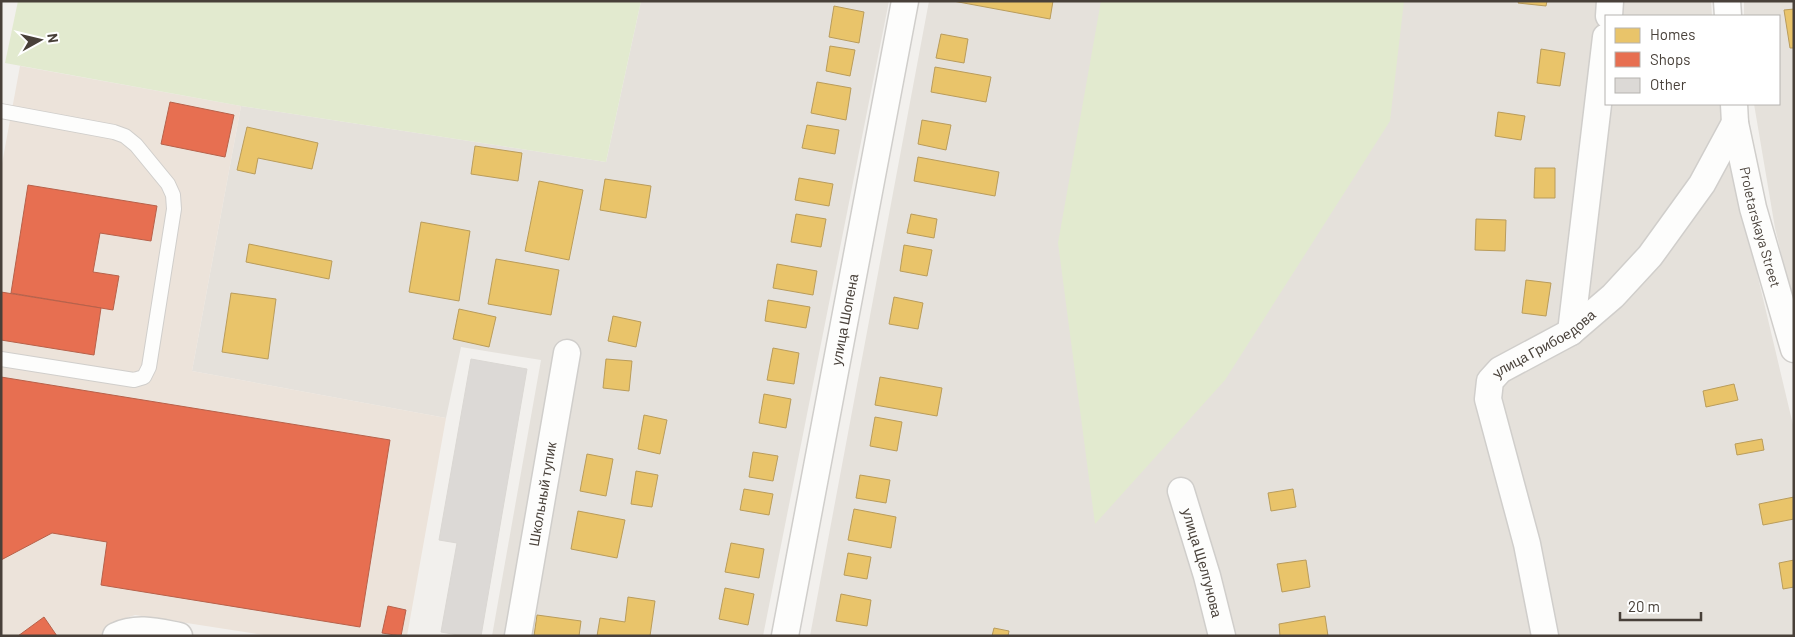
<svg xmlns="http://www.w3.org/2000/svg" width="1795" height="637" viewBox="0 0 1795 637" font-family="Barlow,sans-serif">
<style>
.residential{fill:#e5e1db}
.commercial{fill:#ece3da}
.green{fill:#e2eacf}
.homes{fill:#e9c46a;stroke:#b99c5b}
.shops{fill:#e76f51;stroke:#b7614a}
.building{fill:#dcd9d6;stroke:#dad7d3}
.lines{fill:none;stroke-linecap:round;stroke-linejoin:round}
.lane-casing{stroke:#d0cecb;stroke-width:16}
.street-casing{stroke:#d0cecb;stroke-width:29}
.lane{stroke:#fdfdfc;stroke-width:14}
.street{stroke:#fdfdfc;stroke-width:26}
.labels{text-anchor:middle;stroke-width:5;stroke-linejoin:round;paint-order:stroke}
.street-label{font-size:14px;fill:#484039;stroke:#fff}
</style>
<rect width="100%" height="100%" fill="#f2f0ed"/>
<g class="residential">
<polygon points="641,1 889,1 763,636 492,636 541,360 461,347 446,418 192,371 241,106 606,162"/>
<polygon points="929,1 1711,1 1712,16 1606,16 1606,104 1721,104 1737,189 1794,429 1794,636 810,636"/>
<polygon points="1744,1 1794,1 1794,306 1775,228 1754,104 1779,104 1779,16 1744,16"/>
</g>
<polygon class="commercial" points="20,66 241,106 192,371 446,418 407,636 270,636 135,615 115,622 100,636 1,636 1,169"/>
<g class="green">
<polygon points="18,1 641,1 606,162 241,106 5,63"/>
<polygon points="1101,1 1404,1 1390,121 1225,380 1095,524 1058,243"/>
</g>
<g class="homes">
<polygon points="953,1 1053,1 1050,19"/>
<polygon points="1519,1 1547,1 1546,6 1518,3"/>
<polygon points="834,6 864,12 859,43 829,37"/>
<polygon points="1794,9 1794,48 1790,48 1784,10"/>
<polygon points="941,34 968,39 964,63 936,58"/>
<polygon points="830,46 855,50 850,76 826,71"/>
<polygon points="1541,49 1565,53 1560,86 1537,83"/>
<polygon points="935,67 991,77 986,102 931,92"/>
<polygon points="817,82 851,88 846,120 811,113"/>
<polygon points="1498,112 1525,116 1521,140 1495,136"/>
<polygon points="922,120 951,125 946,150 918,144"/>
<polygon points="807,125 839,130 835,154 802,148"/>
<polygon points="247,127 318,143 312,169 258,158 255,174 237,170"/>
<polygon points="475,146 522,153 518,181 471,174"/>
<polygon points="918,157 999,172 995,196 914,181"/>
<polygon points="1535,168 1555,168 1555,198 1534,198"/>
<polygon points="799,178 833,184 829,206 795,200"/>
<polygon points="605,179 651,186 646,218 600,210"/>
<polygon points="539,181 583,190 569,260 525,251"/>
<polygon points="796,214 826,219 821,247 791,242"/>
<polygon points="911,214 937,219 934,238 907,233"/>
<polygon points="1476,219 1506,220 1505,251 1475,250"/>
<polygon points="421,222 470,231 459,301 409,292"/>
<polygon points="249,244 332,261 329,279 246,262"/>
<polygon points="904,245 932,250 927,276 900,271"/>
<polygon points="496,259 559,270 551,315 488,304"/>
<polygon points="777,264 817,271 813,295 773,288"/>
<polygon points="1526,280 1551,283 1546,316 1522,313"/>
<polygon points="231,293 276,299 268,359 222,352"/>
<polygon points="894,297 923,303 918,329 889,324"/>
<polygon points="768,300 810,307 806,328 765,321"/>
<polygon points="459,309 496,317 489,347 453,339"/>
<polygon points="613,316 641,322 636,347 608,341"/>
<polygon points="773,348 799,353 794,384 767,380"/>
<polygon points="606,359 632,361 629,391 603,388"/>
<polygon points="880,377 942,388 937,416 875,405"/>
<polygon points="1734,384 1738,400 1706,407 1703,391"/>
<polygon points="764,394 791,399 786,428 759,423"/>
<polygon points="644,415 667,420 660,454 638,449"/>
<polygon points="875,417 902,422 897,451 870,446"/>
<polygon points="1762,439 1764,450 1737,455 1735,444"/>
<polygon points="753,452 778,456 773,481 749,477"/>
<polygon points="587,454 613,459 606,496 580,491"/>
<polygon points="636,471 658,475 652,507 631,504"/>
<polygon points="860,475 890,480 886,503 856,498"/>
<polygon points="744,489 773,494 769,515 740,510"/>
<polygon points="1293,489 1296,507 1271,511 1268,493"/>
<polygon points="1794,497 1794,519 1763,525 1759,504"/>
<polygon points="854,509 896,517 891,548 848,540"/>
<polygon points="578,511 625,520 617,558 571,549"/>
<polygon points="731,543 764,549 759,578 725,572"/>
<polygon points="848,553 871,557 867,579 844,575"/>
<polygon points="1306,560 1310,587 1282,592 1277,564"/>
<polygon points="1794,560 1794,587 1783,589 1779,563"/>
<polygon points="725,588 754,594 748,625 719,619"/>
<polygon points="841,594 871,600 867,626 836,621"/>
<polygon points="628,597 655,601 650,636 597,636 600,618 625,622"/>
<polygon points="537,615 581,621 579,636 534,636"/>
<polygon points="1325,616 1328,636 1280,636 1279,624"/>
<polygon points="994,628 1009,631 1008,636 992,636"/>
</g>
<g class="shops">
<polygon points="170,102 234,115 225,157 161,144"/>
<polygon points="28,185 157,206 151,241 100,233 93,272 119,276 113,310 11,293"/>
<polygon points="1,292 101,308 94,355 1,340"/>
<polygon points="1,377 390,440 360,627 101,585 107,542 52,533 1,560"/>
<polygon points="388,606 406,610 401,636 382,633"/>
<polygon points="44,617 57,636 18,636"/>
</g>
<polygon class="building" points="471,359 527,369 481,636 464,636 441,632 457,543 439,540"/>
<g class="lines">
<g class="lane-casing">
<polyline id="lane" points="1,111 114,132 125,136 136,145 168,184 173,195 174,209 149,367 144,377 134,380 1,359"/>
</g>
<g class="street-casing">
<g id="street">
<polyline points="1727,1 1728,16"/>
<polyline points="1609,16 1610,1"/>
<path id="s1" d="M1734,104L1735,123L1753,208L1794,349"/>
<polyline points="1571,332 1606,37"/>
<path id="s2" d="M1181,491L1207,576L1222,636"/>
<path d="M116,636C137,626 158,632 179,636"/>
<path id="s3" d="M518,636L567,353"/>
<path id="s4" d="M785,636L905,1"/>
<path id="s5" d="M1545,636L1527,544L1488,399L1490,381L1500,370L1571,332L1613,296L1650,256L1702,184L1735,123"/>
</g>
</g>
<use href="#lane" class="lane"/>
<use href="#street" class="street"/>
</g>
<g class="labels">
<g class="street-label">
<text dy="5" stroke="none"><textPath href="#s1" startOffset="126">Proletarskaya Street</textPath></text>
<text dy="5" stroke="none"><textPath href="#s4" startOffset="322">улица Шопена</textPath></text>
<text dy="5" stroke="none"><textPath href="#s5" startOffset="328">улица Грибоедова</textPath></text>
<text dy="5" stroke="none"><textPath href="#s3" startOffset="144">Школьный тупик</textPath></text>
<text dy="5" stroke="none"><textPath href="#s2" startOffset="75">улица Щелгунова</textPath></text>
</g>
</g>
<rect width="1795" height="637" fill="none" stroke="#484039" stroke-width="5"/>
<rect x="1605" y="15" width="175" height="90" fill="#ffffff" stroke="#b6b3b0"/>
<rect x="1615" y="28" width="25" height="15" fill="#e9c46a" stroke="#b6b3b0"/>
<text x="1650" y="40" font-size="15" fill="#484039">Homes</text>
<rect x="1615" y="52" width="25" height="15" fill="#e76f51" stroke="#b6b3b0"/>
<text x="1650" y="65" font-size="15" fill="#484039">Shops</text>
<rect x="1615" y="78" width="25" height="15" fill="#dcd9d6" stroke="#b6b3b0"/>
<text x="1650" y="90" font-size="15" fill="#484039">Other</text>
<g transform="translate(40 40) rotate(82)" stroke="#ffffff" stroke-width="4" paint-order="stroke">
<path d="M0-4L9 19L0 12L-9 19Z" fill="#484039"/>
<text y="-8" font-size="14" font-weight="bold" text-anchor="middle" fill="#484039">N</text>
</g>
<path d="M1620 612v8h81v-8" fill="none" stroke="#484039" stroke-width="2.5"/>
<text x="1628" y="612" font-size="15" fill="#484039" stroke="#ffffff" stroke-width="4" paint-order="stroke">20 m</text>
</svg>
